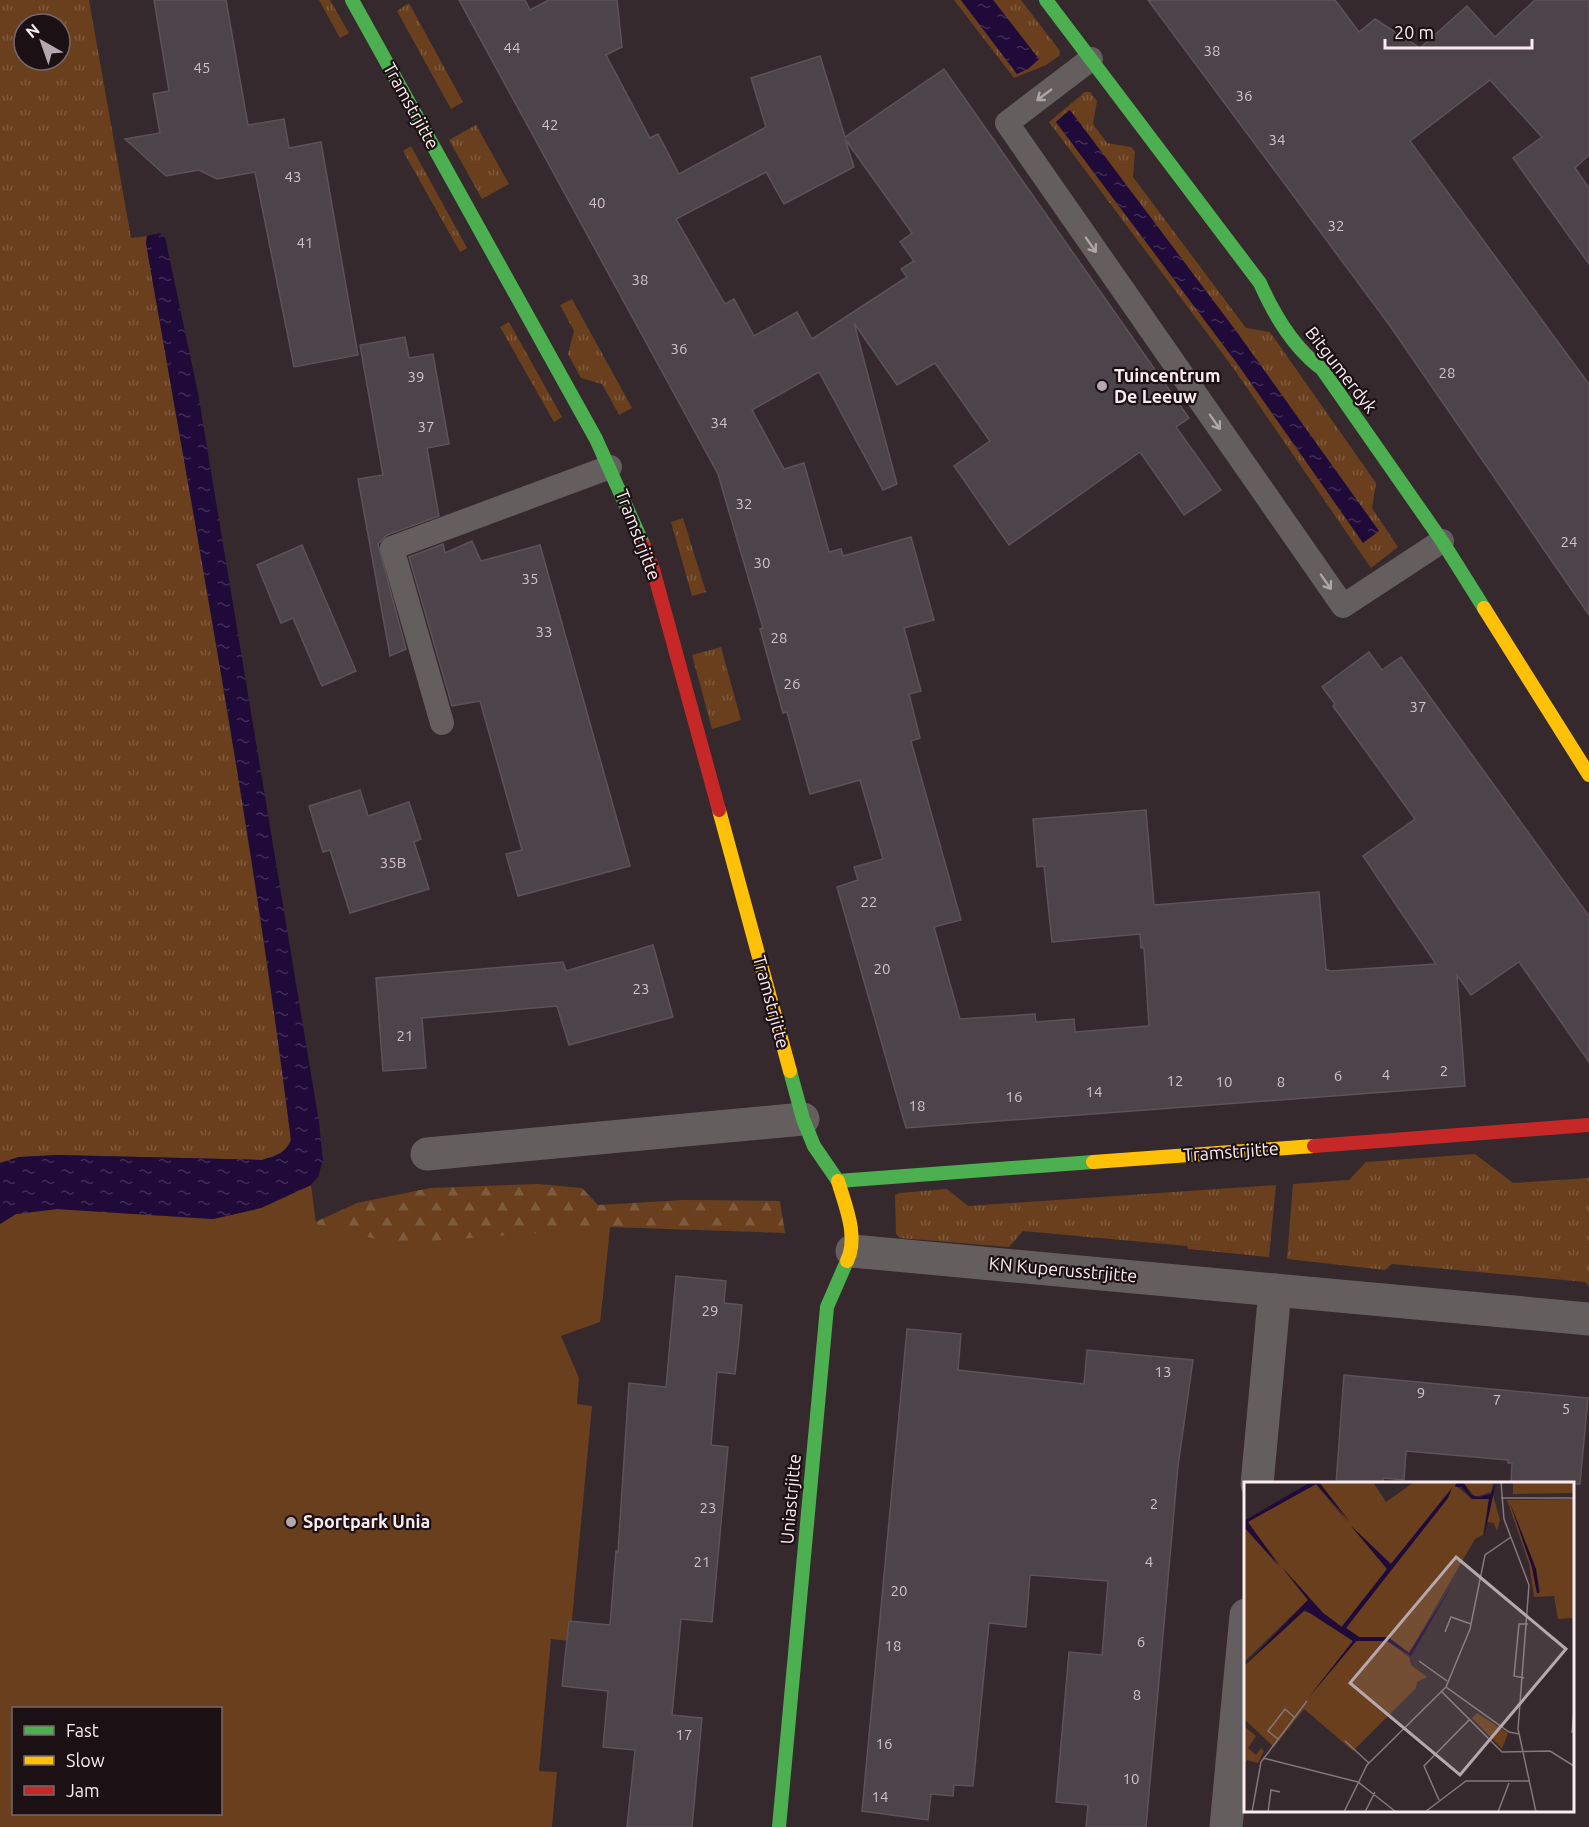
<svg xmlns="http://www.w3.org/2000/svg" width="1589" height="1827" viewBox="0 0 1589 1827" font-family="Ubuntu,sans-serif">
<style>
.grass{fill:url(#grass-tufts);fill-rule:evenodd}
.forest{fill:url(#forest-firs)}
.park{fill:#693f1d;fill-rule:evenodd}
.water{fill:url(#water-ripples)}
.building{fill:#4d4449;stroke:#5c5358;stroke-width:1.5;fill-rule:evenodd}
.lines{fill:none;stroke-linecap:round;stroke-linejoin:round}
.lane{stroke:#645e5f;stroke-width:24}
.street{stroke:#645e5f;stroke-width:33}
.fast{stroke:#4caf50;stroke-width:14}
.slow{stroke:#ffc107;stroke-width:14}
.jam{stroke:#c62828;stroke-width:14}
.oneway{stroke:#b0a5a8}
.poi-dot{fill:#b6a8ac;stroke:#1b1014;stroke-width:2}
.labels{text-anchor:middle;stroke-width:4.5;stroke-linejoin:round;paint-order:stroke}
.number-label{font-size:15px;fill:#d0c2c6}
.street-label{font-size:18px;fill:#fcecf0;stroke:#1b1014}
.poi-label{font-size:18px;font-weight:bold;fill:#fcecf0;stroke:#1b1014;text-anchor:start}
.inset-road{fill:none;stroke:#85777b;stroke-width:1.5}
.view{fill:#b6a8ac;fill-opacity:0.15;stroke:#b6a8ac;stroke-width:3}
.inset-edge{fill:none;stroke:#fcecf0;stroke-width:3}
</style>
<defs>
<pattern id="grass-tufts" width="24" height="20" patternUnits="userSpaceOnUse" patternTransform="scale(1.5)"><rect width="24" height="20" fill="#693f1d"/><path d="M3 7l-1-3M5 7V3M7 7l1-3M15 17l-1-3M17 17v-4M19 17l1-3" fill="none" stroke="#7f5b3e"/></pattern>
<pattern id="forest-firs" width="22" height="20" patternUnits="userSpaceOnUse" patternTransform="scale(1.5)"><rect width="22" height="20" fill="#693f1d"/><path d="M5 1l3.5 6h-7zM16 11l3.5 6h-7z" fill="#7f5b3e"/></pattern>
<pattern id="water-ripples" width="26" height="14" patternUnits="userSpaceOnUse" patternTransform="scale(1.5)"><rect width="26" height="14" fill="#1f0a39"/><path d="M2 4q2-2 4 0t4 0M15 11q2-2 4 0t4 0" fill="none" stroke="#402e56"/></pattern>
</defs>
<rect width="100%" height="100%" fill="#35292d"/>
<g class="grass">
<path d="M0,0H89L131,238L147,236L146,244C198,542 253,840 291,1140C285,1154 275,1156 262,1160L58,1155L19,1157L0,1163ZM24,24H60V60H24Z"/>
<polygon points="319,0 330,0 349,33 340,38"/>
<polygon points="954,0 961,0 1017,74 1038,59 993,0 1021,0 1060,51 1059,56 1046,65 1014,78"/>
<polygon points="409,3 463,102 451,109 397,11"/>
<path d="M1085,92H1090L1097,101L1093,124L1107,143L1131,147L1135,152L1133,177L1246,328L1270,332L1376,483L1372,508L1398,547L1371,568L1234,369L1049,122ZM1069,110L1236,331L1378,530L1363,542L1239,366L1056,122Z"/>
<polygon points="476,125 509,184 482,199 449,140"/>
<polygon points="411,146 467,248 460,252 403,151"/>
<polygon points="572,299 632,408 619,415 602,384 581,378 568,354 574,331 560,305"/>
<polygon points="509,322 562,417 554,422 500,327"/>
<polygon points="683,518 706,592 692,596 671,522"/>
<polygon points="721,647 741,720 712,729 692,655"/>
<polygon points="1475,1154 1513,1183 1589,1178 1589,1287 1585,1282 1392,1264 1385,1270 1287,1259 1293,1184 1349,1180 1366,1162"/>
<polygon points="1276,1185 1269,1257 1188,1249 1187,1246 1023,1231 1009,1247 900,1238 896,1234 895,1195 899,1193 947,1189 968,1206"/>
</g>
<polygon class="forest" points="538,1184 582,1188 598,1205 684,1200 780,1201 785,1233 610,1227 600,1322 0,1224 234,1259 357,1203 430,1188"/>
<path class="park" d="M311,1185L316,1224L395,1244L610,1227L600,1322L561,1336L579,1378L577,1404L592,1406L570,1641L551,1639L539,1771L557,1772L552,1827H0V1224L16,1214L57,1209L213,1219L261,1208ZM14,1708H220V1814H14Z"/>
<g class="water">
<polygon points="961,0 993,0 1039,59 1028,69 1017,74"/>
<polygon points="1070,110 1236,331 1379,531 1363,543 1239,366 1056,122"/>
<path d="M160,233L165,237L198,393L319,1122L323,1160L318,1177L311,1185L261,1208L213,1219L57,1209L16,1214L0,1224V1163L19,1157L58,1155L262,1160C275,1156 285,1154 291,1140C254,840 198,542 146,243L147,236Z"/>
</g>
<g class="building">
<polygon points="154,0 226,0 248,125 284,119 289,148 321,142 358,355 294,367 255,172 217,179 199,170 166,176 125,139 160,133 153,94 169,91"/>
<path d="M459,0H525L530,10L549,0H617L622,47L606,55L650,138L658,134L679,174L766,127L751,78L820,56L845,137L944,69L1189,418L1176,427L1221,490L1184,515L1140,452L1009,545L954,466L990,441L935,363L897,385L854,323L897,484L883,490L819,372L752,410L784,469L804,463L829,552L841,549L843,556L911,537L934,620L904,628L921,691L909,694L920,738L911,741L961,920L934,927L960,1019L1035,1014L1036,1022L1074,1019L1075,1032L1149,1026L1144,948H1141L1140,934L1052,942L1044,866L1037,867L1033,819L1146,810L1154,905L1319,892L1326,969L1330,971L1436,964L1363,856L1415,819L1333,706L1335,704L1322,687L1369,652L1382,670L1401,657L1589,916V1062L1519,962L1471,995L1457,975L1465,1086L906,1128L837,887L858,880L854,867L883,859L860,780L810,794L787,712L783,713L760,629L763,628L718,474ZM845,139L912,233L900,242L914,261L901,269L907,277L812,339L797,312L754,336L734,299L725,304L676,219L766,172L784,204L854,167Z"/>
<polygon points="1148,0 1335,0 1359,32 1375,19 1420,48 1467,6 1495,37 1535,0 1589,0 1589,155 1575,168 1589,188 1589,264 1513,158 1542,137 1490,80 1410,141 1589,384 1589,615 1388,323"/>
<polygon points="405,337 409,358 433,354 449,444 427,448 439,516 387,535 378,544 406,649 390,656 358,479 383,475 360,345"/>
<polygon points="472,541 481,561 540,545 630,866 518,896 506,854 522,850 480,701 452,706 409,557 443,544 445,553"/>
<polygon points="302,545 356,671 322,686 293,618 281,623 257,565"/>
<polygon points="360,790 368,816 409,802 421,839 414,842 429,889 350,913 330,850 323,852 309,806"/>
<polygon points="653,945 673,1017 569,1045 557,1006 422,1018 426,1068 383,1071 376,978 563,962 566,971"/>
<polygon points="676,1276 726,1281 724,1303 742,1305 739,1340 735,1374 717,1372 711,1445 728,1447 712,1622 681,1619 672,1715 702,1718 692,1827 627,1827 635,1750 603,1747 608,1691 562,1686 569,1621 610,1625 616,1551 618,1552 629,1383 666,1387"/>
<polygon points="907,1329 961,1334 958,1370 1084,1384 1087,1350 1193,1360 1178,1466 1146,1827 1086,1827 1088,1805 1056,1802 1069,1652 1102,1655 1108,1581 1030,1575 1026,1627 989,1623 973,1786 954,1785 953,1796 931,1794 928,1820 862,1811"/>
<polygon points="1344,1375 1588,1398 1580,1484 1511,1484 1512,1463 1508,1463 1508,1460 1406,1451 1404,1480 1383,1478 1383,1484 1336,1484"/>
</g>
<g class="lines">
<g class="lane">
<polyline points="1091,59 1007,123 1343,606 1442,541"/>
<polyline points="442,723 392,548 610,467"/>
</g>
<g class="street">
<polyline points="427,1154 803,1119"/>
<polyline points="852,1251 1589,1319"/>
<polyline points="1257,1484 1275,1290"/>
<polyline points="1226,1827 1246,1615"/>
</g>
<g class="fast">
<polyline points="352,0 596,439 644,546"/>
<path d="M1046,0L1260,283C1274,315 1294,348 1322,369L1442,541L1484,608"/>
<polyline points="790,1071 803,1119 814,1146 838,1181 1093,1162"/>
<polyline points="779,1827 827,1307 847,1261"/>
</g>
<g class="slow">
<polyline points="1484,608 1589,775"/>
<polyline points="719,810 790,1071"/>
<polyline points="1093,1162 1314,1146"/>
<path d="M838,1181C845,1205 859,1237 847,1261"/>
</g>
<g class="jam">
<polyline points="644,546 653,569 719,810"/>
<polyline points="1314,1146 1589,1125"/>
</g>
</g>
<defs><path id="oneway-shaft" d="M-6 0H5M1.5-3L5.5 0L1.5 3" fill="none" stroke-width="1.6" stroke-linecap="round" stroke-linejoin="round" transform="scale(1.5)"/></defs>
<g class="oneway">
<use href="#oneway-shaft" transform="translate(1044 95) rotate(143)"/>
<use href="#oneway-shaft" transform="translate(1091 245) rotate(55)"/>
<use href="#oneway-shaft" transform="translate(1215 422) rotate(55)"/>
<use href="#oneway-shaft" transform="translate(1326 582) rotate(55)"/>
</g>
<g class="poi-dot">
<circle cx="1102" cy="386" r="6"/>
<circle cx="291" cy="1522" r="6"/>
</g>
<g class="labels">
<g class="number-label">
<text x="512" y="53">44</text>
<text x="1212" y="56">38</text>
<text x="202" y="73">45</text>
<text x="1244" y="101">36</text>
<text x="550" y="130">42</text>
<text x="1277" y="145">34</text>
<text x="293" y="182">43</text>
<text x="597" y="208">40</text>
<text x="1336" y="231">32</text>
<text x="305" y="248">41</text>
<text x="640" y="285">38</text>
<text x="679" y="354">36</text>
<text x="1447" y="378">28</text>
<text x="416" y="382">39</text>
<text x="719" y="428">34</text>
<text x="426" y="432">37</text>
<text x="744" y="509">32</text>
<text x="1569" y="547">24</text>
<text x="762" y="568">30</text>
<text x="530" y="584">35</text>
<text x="544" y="637">33</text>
<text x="779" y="643">28</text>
<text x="792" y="689">26</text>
<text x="1418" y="712">37</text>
<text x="393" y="868">35B</text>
<text x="869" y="907">22</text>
<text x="882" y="974">20</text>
<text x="641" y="994">23</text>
<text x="405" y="1041">21</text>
<text x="1444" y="1076">2</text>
<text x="1386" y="1080">4</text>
<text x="1338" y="1081">6</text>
<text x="1175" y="1086">12</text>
<text x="1224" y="1087">10</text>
<text x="1281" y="1087">8</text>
<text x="1094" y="1097">14</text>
<text x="1014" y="1102">16</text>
<text x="917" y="1111">18</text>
<text x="710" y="1316">29</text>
<text x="1163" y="1377">13</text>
<text x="1421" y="1398">9</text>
<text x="1497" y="1405">7</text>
<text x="1566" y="1414">5</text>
<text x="1154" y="1509">2</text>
<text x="708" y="1513">23</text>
<text x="702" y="1567">21</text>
<text x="1149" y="1567">4</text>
<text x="899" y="1596">20</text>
<text x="1141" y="1647">6</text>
<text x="893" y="1651">18</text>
<text x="1137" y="1700">8</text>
<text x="684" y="1740">17</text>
<text x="884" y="1749">16</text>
<text x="1131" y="1784">10</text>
<text x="880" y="1802">14</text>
</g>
<g class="street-label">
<text transform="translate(411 106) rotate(61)" y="6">Tramstrjitte</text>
<text transform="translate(1341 370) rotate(52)" y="6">Bitgumerdyk</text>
<text transform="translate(638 535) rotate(69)" y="6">Tramstrjitte</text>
<text transform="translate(771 1002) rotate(75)" y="6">Tramstrjitte</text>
<text transform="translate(1231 1152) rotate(-4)" y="6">Tramstrjitte</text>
<text transform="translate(1063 1270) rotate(5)" y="6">KN Kuperusstrjitte</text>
<text transform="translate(791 1499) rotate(-85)" y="6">Uniastrjitte</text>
</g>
<g class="poi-label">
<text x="1114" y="382">Tuincentrum<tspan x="1114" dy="21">De Leeuw</tspan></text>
<text x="303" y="1528">Sportpark Unia</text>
</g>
</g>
<g transform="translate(1244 1482)">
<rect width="330" height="330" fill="#35292d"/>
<path d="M75,0H129L142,20L170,0H213L211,3L228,17L245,16L239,53L231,57L165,171L144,155H115L102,146L207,7L147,82L107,44L142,84V89L97,145L79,131L38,86L64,118L0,180V45L36,83L3,40L72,2L104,41ZM219,0H249L247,10L231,15ZM269,0H330V11L269,12ZM330,17V136L314,137L310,114L290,115L285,82L263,18ZM266,21L292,87L296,110L293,111L288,85ZM233,231L264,251L258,267L228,236ZM0,244L12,254L4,266L12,273L17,266L20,269L14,281L3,278L0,283Z" fill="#693f1d" fill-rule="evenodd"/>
<path d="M249,13L256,38L253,49L250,41L243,40Z" fill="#693f1d"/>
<path d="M56,129L68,131L109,159L65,215L112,159H143L165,175L167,183L183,195L173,200L172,206L109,269L60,227L30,265L0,237V184Z" fill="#693f1d"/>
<path d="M67,0H75L106,40L72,2L4,40L35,84L0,45V39ZM213,0H219L227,13L235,15L247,12L252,0L240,55L245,17H228L218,5H211ZM208,6L204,16L102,146L115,155H144L165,171L210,100L167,174L143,159H112L65,215L109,159L61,128L0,184L64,118L38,85L79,131L98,145L143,87L107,44L147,82ZM266,21L292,87L295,111H293L288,85Z" fill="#1f0a39"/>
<path class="inset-road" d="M257,0L260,37L285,103L274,247L292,330M257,16H330M267,55L241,73L226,147L202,205L265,250L275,252M201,150L207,135L227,142M175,179L203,199M280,196L270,194L275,142H284M198,210L258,270L306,269L330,284M328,251L330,227M34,257L24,249L41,227L50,235M101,259L125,281M19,276L114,300L152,330M195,318L180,284L225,238M8,330L17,280L63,219M24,330L27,308L36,310M100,330L123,283L202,205M121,330L131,310M181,330L222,299H285M254,330L265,301"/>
<path class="view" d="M212,75L322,167L216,293L106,201Z"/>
<rect width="330" height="330" class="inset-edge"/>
</g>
<rect x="12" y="1707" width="210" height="108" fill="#1b1014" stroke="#75686c" stroke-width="1.5"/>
<rect x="24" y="1726" width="30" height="9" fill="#4caf50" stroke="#75686c" stroke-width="1.5"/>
<text x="66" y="1737" font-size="18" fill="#fcecf0">Fast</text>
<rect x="24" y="1756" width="30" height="9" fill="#ffc107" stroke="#75686c" stroke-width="1.5"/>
<text x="66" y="1767" font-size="18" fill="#fcecf0">Slow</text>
<rect x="24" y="1786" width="30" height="9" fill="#c62828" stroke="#75686c" stroke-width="1.5"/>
<text x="66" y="1797" font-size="18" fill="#fcecf0">Jam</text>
<g transform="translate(42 42) rotate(320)"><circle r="28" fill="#1b1014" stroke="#75686c" stroke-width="1.5"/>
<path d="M0-4.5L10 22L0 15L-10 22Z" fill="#b6a8ac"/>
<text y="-9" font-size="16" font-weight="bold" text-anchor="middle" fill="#fcecf0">N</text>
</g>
<path d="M1385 39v9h147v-9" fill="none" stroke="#fcecf0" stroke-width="3"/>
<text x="1394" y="39" font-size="18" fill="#fcecf0" stroke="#1b1014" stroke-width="4.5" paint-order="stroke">20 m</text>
</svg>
